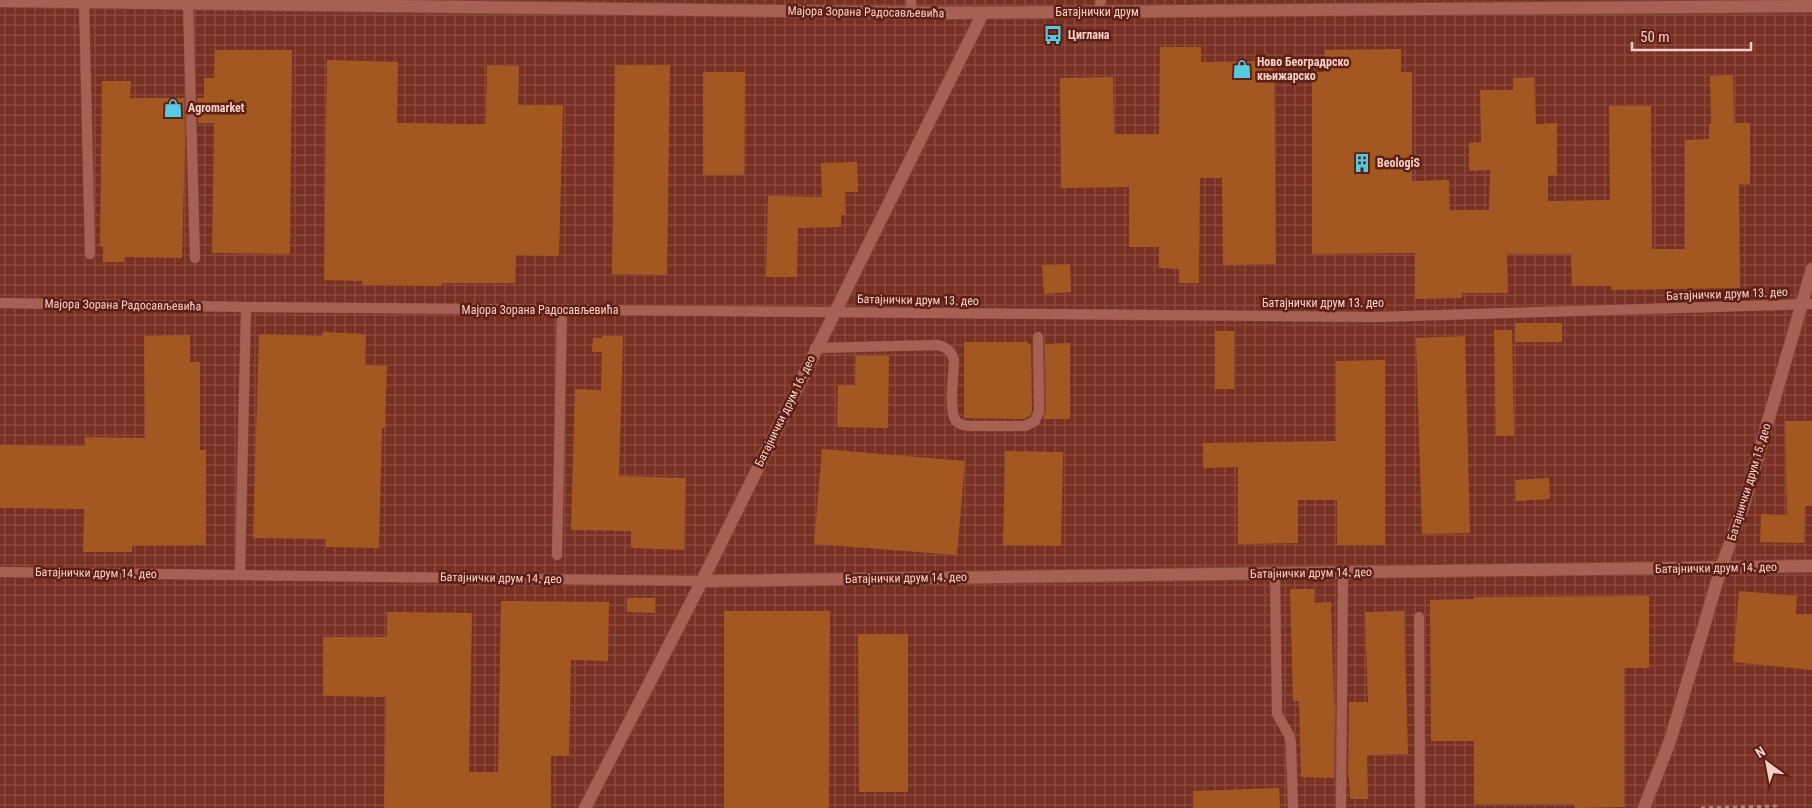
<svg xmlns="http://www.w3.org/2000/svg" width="1812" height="808" viewBox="0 0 1812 808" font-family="'Roboto Condensed',sans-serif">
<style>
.industrial{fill:url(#industrial-grid)}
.building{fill:#a35822}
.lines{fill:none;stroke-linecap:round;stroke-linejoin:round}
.service-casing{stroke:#7f473e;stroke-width:11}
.minor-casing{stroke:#7f473e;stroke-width:14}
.secondary-casing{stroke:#7f473e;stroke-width:14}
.path{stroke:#b27e74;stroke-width:3;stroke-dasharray:4 4;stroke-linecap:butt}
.service{stroke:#a76153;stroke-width:10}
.minor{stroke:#a76153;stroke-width:12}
.secondary{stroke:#a76153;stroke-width:12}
.labels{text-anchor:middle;stroke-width:5;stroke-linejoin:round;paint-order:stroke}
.street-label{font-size:12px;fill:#f7cfc7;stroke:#5d1f14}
.poi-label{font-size:12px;font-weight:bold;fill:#f7cfc7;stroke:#5d1f14;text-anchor:start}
</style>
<defs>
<pattern id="industrial-grid" width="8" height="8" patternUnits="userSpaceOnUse" patternTransform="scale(1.25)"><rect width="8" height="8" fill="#783023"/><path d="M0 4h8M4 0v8" fill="none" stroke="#8c4d41"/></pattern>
</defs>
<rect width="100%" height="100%" fill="#692a1e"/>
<rect class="industrial" x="0" y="0" width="1812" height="808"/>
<g class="building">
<polygon points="1160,47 1201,47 1201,62 1274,61 1276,264 1223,265 1222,178 1200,178 1199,283 1179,283 1179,269 1159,268 1159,247 1129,247 1129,187 1061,188 1060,78 1113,77 1114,134 1159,134"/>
<polygon points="1401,49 1401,72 1412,72 1412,181 1449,180 1450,210 1489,210 1490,170 1469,171 1469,143 1481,142 1480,90 1513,90 1513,78 1534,77 1536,124 1557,123 1557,176 1548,176 1548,201 1610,200 1609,106 1651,106 1652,249 1685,249 1685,140 1709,139 1709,124 1711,124 1710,76 1733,75 1734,123 1750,123 1750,184 1739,184 1740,288 1611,290 1611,286 1572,286 1571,254 1507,254 1508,293 1462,293 1462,298 1415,299 1415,253 1312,254 1312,72 1325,72 1325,50"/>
<polygon points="215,50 292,50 290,254 212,253 214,123 198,123 197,98 204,98 204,78 214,78"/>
<polygon points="327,60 398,62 397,123 486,124 487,65 519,66 518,105 563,105 559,256 516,255 515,283 442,283 442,286 362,285 362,281 324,280"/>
<polygon points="615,65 670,65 667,275 612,274"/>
<polygon points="703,72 745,72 744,175 703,175"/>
<polygon points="102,81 131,81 130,98 184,98 185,139 182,258 124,257 124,262 103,262 103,247 100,246"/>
<polygon points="857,162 858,192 845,192 846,215 841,215 841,227 798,228 797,277 766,277 768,196 822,197 821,163"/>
<polygon points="1070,264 1071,292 1044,294 1042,265"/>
<rect x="1515" y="323" width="47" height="19"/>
<polygon points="1494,330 1512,330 1514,436 1496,436"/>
<rect x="1215" y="331" width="19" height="58"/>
<polygon points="323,332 366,334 365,365 387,366 385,428 382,428 379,548 326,547 326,539 253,538 259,334 322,336"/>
<polygon points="190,335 190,362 200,362 200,450 206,450 206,545 132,546 132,552 83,552 84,509 0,508 0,445 85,446 85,437 145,438 144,336"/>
<polygon points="602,336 623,336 619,476 686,478 684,550 631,548 631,531 571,530 575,389 601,390 602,352 592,352 593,338 602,338"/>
<polygon points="1465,336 1470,533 1422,534 1416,338"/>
<polygon points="964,342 1028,342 1028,344 1031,344 1032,410 1030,416 1023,419 964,418"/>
<polygon points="1070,343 1070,419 1043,419 1046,411 1045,344"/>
<polygon points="856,356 889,356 888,428 837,427 838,385 855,385"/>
<polygon points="1385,360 1385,545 1337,545 1337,500 1298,500 1298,543 1238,544 1238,467 1203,468 1203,443 1336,441 1336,361"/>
<polygon points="1785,421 1812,421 1812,506 1805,506 1804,543 1760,542 1761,514 1787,515"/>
<polygon points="822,449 965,461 957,555 814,544"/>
<polygon points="1005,451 1063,452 1061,546 1003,545"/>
<polygon points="1549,478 1550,499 1516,501 1515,480"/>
<polygon points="1290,589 1314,589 1314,603 1331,602 1334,703 1335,702 1334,778 1301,777 1299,701 1293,701"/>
<polygon points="1739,591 1797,596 1796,614 1812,614 1812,670 1733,662"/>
<polygon points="1649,596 1649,668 1624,668 1624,807 1575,808 1575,804 1474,804 1474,741 1431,741 1430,600 1474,599 1474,597"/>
<polygon points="627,598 655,598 655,613 627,612"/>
<polygon points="501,601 609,602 608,661 571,660 569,756 551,756 551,808 384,808 386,697 323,696 323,637 387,637 387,612 472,613 469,772 498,772"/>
<polygon points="724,611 830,611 829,808 724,808"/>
<polygon points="1404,611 1408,754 1367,755 1368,799 1350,799 1349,778 1348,778 1349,702 1368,702 1365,612"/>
<polygon points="858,634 908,634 908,792 859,792"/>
<polygon points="1279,788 1280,808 1193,808 1193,791"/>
</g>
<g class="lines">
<g class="service-casing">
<g id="service">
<polyline points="911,0 912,13"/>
<polyline points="84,2 90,254"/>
<polyline points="188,4 195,258"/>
<polyline points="1099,11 1101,0"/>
<polyline points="0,303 246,307 1373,317 1812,304"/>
<path d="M815,348L938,345C946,347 952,352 954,360C954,374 948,410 956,421C960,425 966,426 971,426H1025L1035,421L1039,411L1038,337"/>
<polyline points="557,555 562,310"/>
<polyline points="0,572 702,581"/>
<polyline points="240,574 246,307"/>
<polyline points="1275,574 1277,714 1289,735 1291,743 1293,808"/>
<polyline points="1419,617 1420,808"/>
<polyline points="1341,808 1343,573"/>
</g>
</g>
<g class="minor-casing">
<g id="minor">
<polyline points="702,581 1812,566"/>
<polyline points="585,808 702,581 983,13"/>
<polyline points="1644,808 1670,741 1721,568 1744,504 1812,269"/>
</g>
</g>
<g class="secondary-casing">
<polyline id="secondary" points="0,1 942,13 1812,6"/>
</g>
<polyline class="path" points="1701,808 1776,806 1778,808"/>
<use href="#service" class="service"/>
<use href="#minor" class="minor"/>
<use href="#secondary" class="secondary"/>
</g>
<defs>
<g id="bus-bare" transform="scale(1.5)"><path d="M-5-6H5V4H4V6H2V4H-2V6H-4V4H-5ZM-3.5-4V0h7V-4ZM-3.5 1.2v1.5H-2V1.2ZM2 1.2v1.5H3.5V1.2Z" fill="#55cae0" stroke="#5d1f14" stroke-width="2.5" paint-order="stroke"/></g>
<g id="shop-bare" transform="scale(1.5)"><path d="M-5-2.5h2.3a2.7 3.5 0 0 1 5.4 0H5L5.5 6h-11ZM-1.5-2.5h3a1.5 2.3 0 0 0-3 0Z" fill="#55cae0" stroke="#5d1f14" stroke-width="2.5" paint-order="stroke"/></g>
<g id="building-bare" transform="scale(1.5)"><path d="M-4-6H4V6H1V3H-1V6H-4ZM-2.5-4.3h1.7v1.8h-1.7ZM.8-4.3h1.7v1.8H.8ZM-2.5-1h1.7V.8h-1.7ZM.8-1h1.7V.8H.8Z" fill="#55cae0" stroke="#5d1f14" stroke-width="2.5" paint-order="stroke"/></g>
</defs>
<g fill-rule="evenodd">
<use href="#bus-bare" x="1053" y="35"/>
<use href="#shop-bare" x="1242" y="69"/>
<use href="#shop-bare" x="173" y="108"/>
<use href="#building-bare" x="1362" y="163"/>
</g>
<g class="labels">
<g class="street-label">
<text transform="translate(866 12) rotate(1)" y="4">Мајора Зорана Радосављевића</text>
<text x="1097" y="16">Батајнички друм</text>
<text transform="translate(1727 294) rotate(-2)" y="4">Батајнички друм 13. део</text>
<text transform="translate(918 300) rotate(1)" y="4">Батајнички друм 13. део</text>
<text x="1323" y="307">Батајнички друм 13. део</text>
<text transform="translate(123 305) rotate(1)" y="4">Мајора Зорана Радосављевића</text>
<text x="540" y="314">Мајора Зорана Радосављевића</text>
<text transform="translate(785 411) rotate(-64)" y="4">Батајнички друм 16. део</text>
<text transform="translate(1749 482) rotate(-73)" y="4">Батајнички друм 15. део</text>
<text transform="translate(1716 568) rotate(-1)" y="4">Батајнички друм 14. део</text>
<text transform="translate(96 573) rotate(1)" y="4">Батајнички друм 14. део</text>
<text transform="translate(1311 573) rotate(-1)" y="4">Батајнички друм 14. део</text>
<text transform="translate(501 578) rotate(1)" y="4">Батајнички друм 14. део</text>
<text transform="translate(906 578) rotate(-1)" y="4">Батајнички друм 14. део</text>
</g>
<g class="poi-label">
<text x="1068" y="39">Циглана</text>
<text x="1257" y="66">Ново Београдрско<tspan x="1257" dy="14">књижарско</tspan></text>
<text x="188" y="112">Agromarket</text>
<text x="1377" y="167">BeologiS</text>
</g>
</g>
<g transform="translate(1767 763) rotate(328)" stroke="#5d1f14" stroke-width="4" paint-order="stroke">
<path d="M0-4L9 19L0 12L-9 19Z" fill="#f7cfc7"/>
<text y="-8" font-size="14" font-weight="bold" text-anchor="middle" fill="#f7cfc7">N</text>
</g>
<path d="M1632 42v8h119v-8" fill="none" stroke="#f7cfc7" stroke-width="2.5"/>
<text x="1640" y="42" font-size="15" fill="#f7cfc7" stroke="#5d1f14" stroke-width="4" paint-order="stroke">50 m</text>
</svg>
